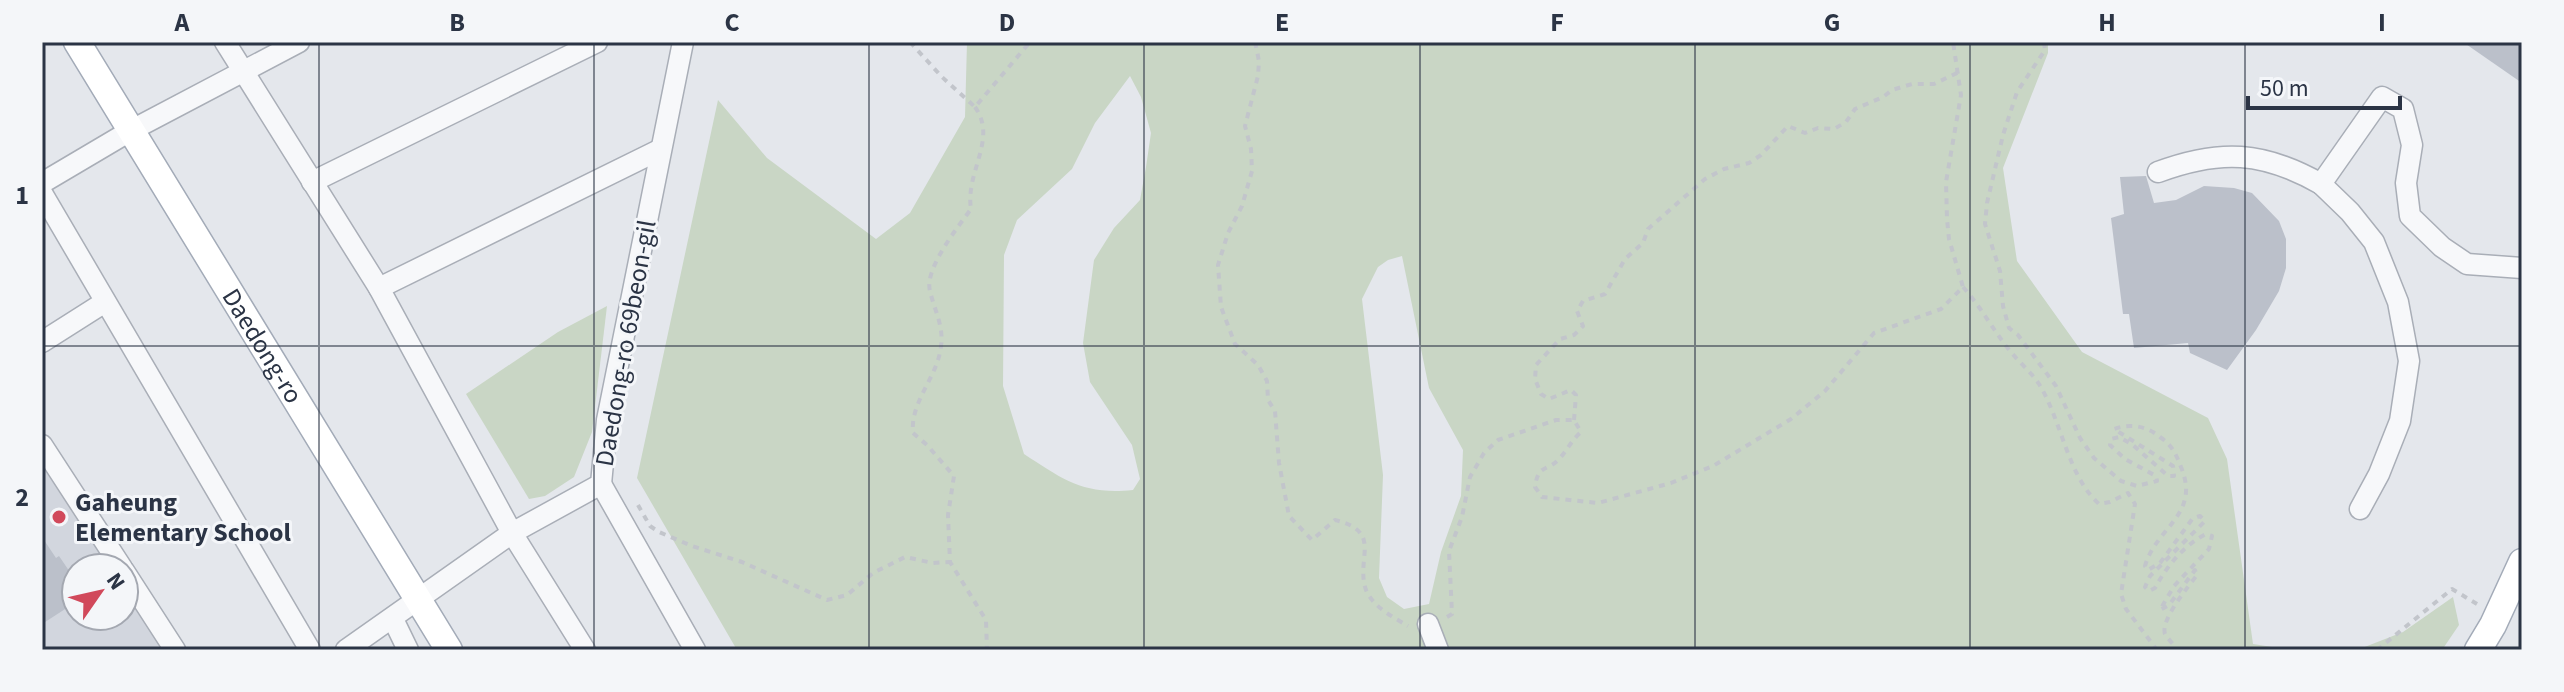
<svg xmlns="http://www.w3.org/2000/svg" width="2564" height="692" viewBox="0 0 2564 692" font-family="'Source Sans 3',sans-serif">
<style>
.built{fill:#d2d6de}
.green{fill:#c9d6c5;fill-rule:evenodd}
.building{fill:#bbc0ca}
.lines{fill:none;stroke-linecap:round;stroke-linejoin:round}
.minor-casing{stroke:#a9aeb7;stroke-width:23}
.major-casing{stroke:#a3abb8;stroke-width:29}
.path{stroke:#c2c5cb;stroke-width:4;stroke-dasharray:6 6;stroke-linecap:butt}
.minor{stroke:#f7f8fa;stroke-width:20}
.major{stroke:#fff;stroke-width:26}
.grid{fill:none;stroke:#2b3445;stroke-width:2;stroke-opacity:0.55}
.poi-dot{fill:#d1495b;stroke:#f4f6f9;stroke-width:3}
.labels{text-anchor:middle;stroke-width:6;stroke-linejoin:round;paint-order:stroke}
.street-label{font-size:26px;fill:#2b3445;stroke:#f4f6f9}
.poi-label{font-size:26px;font-weight:bold;fill:#2b3445;stroke:#f4f6f9;text-anchor:start}
.neatline{fill:none;stroke:#2b3445;stroke-width:3}
.grid-label{font-size:26px;text-anchor:middle;font-weight:bold;fill:#2b3445}
</style>
<rect width="100%" height="100%" fill="#e4e7ec"/>
<polygon class="built" points="42,466 111,568 76,568 76,616 124,616 124,587 167,650 42,650"/>
<g class="green">
<path d="M967,42H2048V53L2003,168L2017,261L2082,352L2208,418L2227,459L2253,644L2292,650H737L637,478L718,100L767,158L876,239L910,213L965,117ZM1130,76L1141,97L1151,133L1146,167L1140,200L1114,228L1094,260L1083,343L1090,382L1132,445L1140,479L1133,490C1083,495 1064,480 1024,454L1003,386L1004,255L1017,220L1072,169L1095,123ZM1402,256L1429,388L1463,450L1461,496L1441,552L1429,604L1404,609L1387,597L1379,578L1383,475L1362,299L1378,267L1388,260Z"/>
<polygon points="607,306 592,432 574,477 545,496 529,499 466,394 558,332"/>
<polygon points="2453,597 2459,625 2442,650 2357,650 2403,632"/>
</g>
<g class="building">
<polygon points="2463,42 2522,42 2522,83"/>
<polygon points="2146,176 2154,203 2176,200 2204,186 2234,188 2252,193 2279,221 2286,239 2286,268 2279,291 2256,330 2227,370 2190,353 2188,343 2134,348 2129,314 2123,314 2111,218 2124,214 2120,177"/>
<polygon points="42,537 56,558 59,556 76,581 76,602 42,624"/>
</g>
<g class="lines">
<g class="minor-casing">
<g id="minor">
<polyline points="225,42 379,288 512,533 585,650"/>
<path d="M2158,172C2220,149 2263,151 2321,184L2382,97L2403,109L2412,145L2406,183L2410,216L2442,247L2467,264L2522,268"/>
<polyline points="312,182 597,42"/>
<polyline points="42,183 130,131 299,42"/>
<polyline points="2321,184 2350,212 2374,242 2398,302 2409,361 2400,421 2379,474 2360,509"/>
<polyline points="42,193 310,650"/>
<polyline points="379,288 659,150"/>
<polyline points="42,342 105,302"/>
<polyline points="42,445 122,568"/>
<polyline points="601,484 695,650"/>
<polyline points="124,571 175,650"/>
<polyline points="393,619 408,650"/>
<polyline points="1428,624 1438,650"/>
<polyline points="346,650 512,533 601,484 607,420 683,42"/>
</g>
</g>
<g class="major-casing">
<g id="major">
<path id="s1" d="M77,42L449,650"/>
<polyline points="2478,650 2493,625 2522,562"/>
</g>
</g>
<g class="path">
<polyline points="910,42 942,77 975,107 1030,42"/>
<path d="M1255,42L1259,61L1258,76L1245,126L1251,149L1252,171L1242,206L1228,233L1218,265L1221,307L1235,344L1258,365L1267,381L1268,400L1275,411L1279,463L1289,516L1312,540L1335,520C1384,532 1355,558 1366,590C1373,607 1393,617 1408,626"/>
<path d="M2044,42L2045,50L2017,92L2003,135L1987,203L1985,224L2000,271L2003,306L2009,328L2018,335L2056,386L2080,438L2094,458L2121,481L2137,486L2157,481L2156,476L2125,459L2110,445L2111,439L2119,437L2133,445L2168,476H2174L2173,466L2114,429C2130,423 2147,426 2160,437C2172,445 2176,454 2181,467C2201,515 2156,527 2145,566L2148,570L2160,563L2193,518L2200,516L2205,521L2150,576L2145,587L2149,591L2155,588C2167,566 2183,546 2206,534L2212,536L2209,549L2174,586L2160,610L2169,605L2195,570L2197,575C2189,586 2160,620 2165,634C2168,639 2174,645 2178,650"/>
<path d="M975,107C998,139 965,172 971,209C958,227 924,269 930,291C934,309 944,326 941,346C938,377 910,401 913,433L927,445L954,476L948,515L950,562L986,620L987,650"/>
<path d="M1963,287C1981,307 1993,330 2010,351C2019,362 2031,372 2039,384C2062,421 2067,475 2099,504L2110,502L2128,493L2135,504L2121,594L2126,609L2157,650"/>
<polyline points="1574,420 1576,395 1571,390 1549,399 1541,394 1535,379 1536,365 1560,339 1574,335 1583,326 1577,311 1583,301 1605,294 1625,259 1643,243 1648,229 1705,179 1724,169 1749,163 1761,155 1788,126 1805,133 1818,128 1834,129 1846,122 1855,109 1883,97 1892,90 1912,84 1934,84 1959,72"/>
<polyline points="638,505 650,526 659,532 692,546 742,562 827,600 847,595 873,573 905,557 933,563 950,562"/>
<path d="M1447,617L1452,614L1449,551L1462,517L1470,477L1484,453L1498,440L1556,420H1574L1581,432C1571,441 1568,449 1560,458C1548,472 1538,463 1535,487L1542,497L1598,503L1671,483L1713,466L1791,419L1825,391L1874,333L1941,309L1963,287L1949,239L1947,219L1946,182L1961,95L1953,42"/>
<polyline points="2377,650 2452,589 2477,604"/>
</g>
<use href="#minor" class="minor"/>
<use href="#major" class="major"/>
</g>
<path class="grid" d="M319,42V650M594,42V650M869,42V650M1144,42V650M1420,42V650M1695,42V650M1970,42V650M2245,42V650M42,346H2522"/>
<circle class="poi-dot" cx="59" cy="517" r="8"/>
<g class="labels">
<g class="street-label">
<text transform="translate(625 343) rotate(-80)" y="9">Daedong-ro 69beon-gil</text>
<text dy="9" stroke="none"><textPath href="#s1" startOffset="356">Daedong-ro</textPath></text>
</g>
<g class="poi-label">
<text x="75" y="511">Gaheung<tspan x="75" dy="30">Elementary School</tspan></text>
</g>
</g>
<rect width="2564" height="692" fill="none" stroke="#f4f6f9" stroke-width="88"/>
<g transform="translate(100 592) rotate(56)"><circle r="38" fill="#f4f6f9" stroke="#a4a8b1" stroke-width="2"/>
<path d="M0-6L14 30L0 20L-14 30Z" fill="#d1495b"/>
<text y="-12" font-size="22" font-weight="bold" text-anchor="middle" fill="#2b3445">N</text>
</g>
<path d="M2248 96v12h152v-12" fill="none" stroke="#2b3445" stroke-width="4"/>
<text x="2260" y="96" font-size="24" fill="#2b3445" stroke="#f4f6f9" stroke-width="6" paint-order="stroke">50 m</text>
<rect x="44" y="44" width="2476" height="604" class="neatline"/>
<g class="grid-label">
<text x="182" y="31">A</text>
<text x="457" y="31">B</text>
<text x="732" y="31">C</text>
<text x="1007" y="31">D</text>
<text x="1282" y="31">E</text>
<text x="1557" y="31">F</text>
<text x="1832" y="31">G</text>
<text x="2107" y="31">H</text>
<text x="2382" y="31">I</text>
<text x="22" y="204">1</text>
<text x="22" y="506">2</text>
</g>
</svg>
